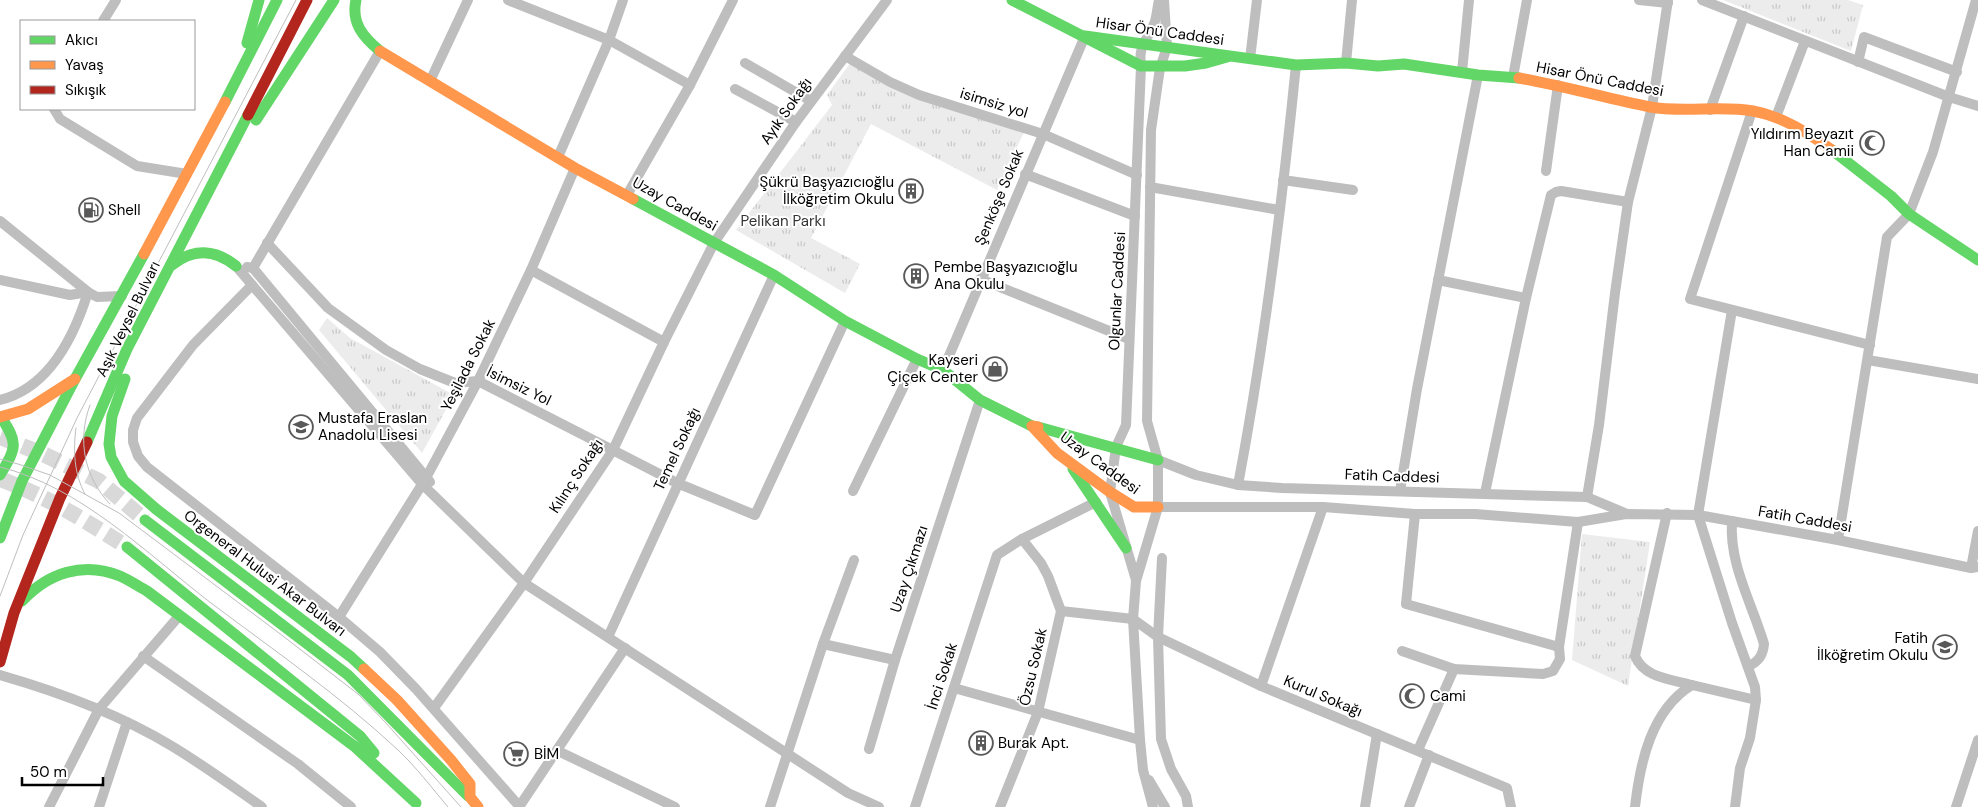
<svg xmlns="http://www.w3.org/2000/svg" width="1978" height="807" viewBox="0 0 1978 807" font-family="'DM Sans',sans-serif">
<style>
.park{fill:url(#park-tufts)}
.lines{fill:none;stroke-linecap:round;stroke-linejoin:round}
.primary-tunnel{stroke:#d9d9d9;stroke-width:16;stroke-dasharray:16 8;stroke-linecap:butt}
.street{stroke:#bebebe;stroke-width:10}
.fast{stroke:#63d668;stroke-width:11}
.slow{stroke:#ff974d;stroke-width:11}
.jam{stroke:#b3261e;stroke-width:11}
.tram{stroke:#bebebe;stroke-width:1}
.labels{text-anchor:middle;stroke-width:4;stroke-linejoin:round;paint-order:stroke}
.street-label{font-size:15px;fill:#000;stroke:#fff}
.poi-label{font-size:15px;fill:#000;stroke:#fff;text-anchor:start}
.park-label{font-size:15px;fill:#333;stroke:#fff}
</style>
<defs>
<pattern id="park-tufts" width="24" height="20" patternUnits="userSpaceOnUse" patternTransform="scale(1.25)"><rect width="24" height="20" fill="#ececec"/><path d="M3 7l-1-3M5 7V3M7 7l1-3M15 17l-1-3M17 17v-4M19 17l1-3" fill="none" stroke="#c9c9c9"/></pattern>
</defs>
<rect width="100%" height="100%" fill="#fff"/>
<g class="park">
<polygon points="1723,0 1848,0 1863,5 1851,51"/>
<polygon points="851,62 1024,132 997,190 871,124 811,238 860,264 845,293 736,230 832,105 827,95"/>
<polygon points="327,318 350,338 454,395 422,453 319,330"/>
<polygon points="1582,534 1650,542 1628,686 1572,660"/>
</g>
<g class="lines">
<g class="primary-tunnel">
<polyline points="0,437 43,454 99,481 145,520"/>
<path d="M0,479C46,496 86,521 127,547"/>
</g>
<g class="street">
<polyline points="508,0 609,40 690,85"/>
<polyline points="1639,0 1668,3"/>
<polyline points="1702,0 1949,97 1978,106"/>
<polyline points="103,21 116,0"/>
<polyline points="845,56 890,82 919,95 1043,134 1137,175"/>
<polyline points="1250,59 1257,0"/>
<polyline points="1858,62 1864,37 1957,72"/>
<polyline points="745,63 811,101"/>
<polyline points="1346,63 1352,0"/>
<polyline points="1462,72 1469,0"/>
<polyline points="1513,77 1527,0"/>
<polyline points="430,81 468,0"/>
<polyline points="735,89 796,122"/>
<polyline points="54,109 60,119 137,166 187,174"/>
<polyline points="1710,110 1744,16"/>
<polyline points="1752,111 1690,299 1870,345"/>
<polyline points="1776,117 1805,41"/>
<polyline points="558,157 609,40 623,0"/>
<polyline points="1546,171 1558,85"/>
<polyline points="1025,174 1135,216"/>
<polyline points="1283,180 1353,190"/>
<polyline points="1150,187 1279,210"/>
<polyline points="627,195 690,85 733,0"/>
<path d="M0,221L88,292C74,337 49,388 0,400"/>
<polyline points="267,243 328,308 386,350 420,369 455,383 478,381 677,483 755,515 845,321"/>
<polyline points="236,266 422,484 524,583 848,793 879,807"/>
<polyline points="247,267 253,268 380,51"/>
<polyline points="253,268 430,482"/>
<polyline points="531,270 664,342"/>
<polyline points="980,279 1129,339"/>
<polyline points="0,280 70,295 88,292 97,297 122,296"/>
<polyline points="1438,280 1526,298"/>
<polyline points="252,285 193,345 137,418 133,430 133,442 138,456 147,467 339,617 380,652 416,689 520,807"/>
<polyline points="1732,310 1698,515 1732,623 1755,687 1756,700 1750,738 1740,768 1735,807"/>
<polyline points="1868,360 1978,379"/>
<polyline points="943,370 1085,36"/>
<polyline points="1158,460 1196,475 1238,485 1282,488 1587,497 1625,513"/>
<path d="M1238,485C1264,347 1282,205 1296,65"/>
<polyline points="853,491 917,359"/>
<polyline points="1400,491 1417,389 1478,75"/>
<polyline points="1485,493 1526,298 1551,195 1556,192 1561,191 1628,202"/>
<polyline points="1587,497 1599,425 1615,293 1628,202 1652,107 1668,0"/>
<polyline points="1158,507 1323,507 1415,514 1475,514 1578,522 1626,514 1698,515 1838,540 1971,568 1978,567"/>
<path d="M1667,513L1635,656C1644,678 1671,679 1692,685"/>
<polyline points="1415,514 1406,604 1559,647"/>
<path d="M1732,521C1729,565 1752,603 1764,644C1763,655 1759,661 1749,666"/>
<polyline points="1838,540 1887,237 1909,214 1933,152 1976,0"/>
<polyline points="1162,558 1158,637 1161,739 1171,769 1186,796 1188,807"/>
<polyline points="1971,568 1978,531"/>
<path d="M1136,580L1110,492L1116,447L1126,425L1141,66C1138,45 1147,41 1154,24C1157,17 1157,8 1159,0"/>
<polyline points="1061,611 1133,619 1158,637 1261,686 1507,788 1511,807"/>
<polyline points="339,617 426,478 478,381 531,270 575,168"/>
<polyline points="608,637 774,275"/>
<polyline points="823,644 895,660"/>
<polyline points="1402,651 1454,669 1543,674 1553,671 1560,659 1559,647 1578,522"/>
<polyline points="143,656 298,764 351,807"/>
<path d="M0,675C59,692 117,713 170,745C202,764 232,786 262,807"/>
<polyline points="1261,686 1323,507"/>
<polyline points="954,688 1140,740"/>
<polyline points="434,708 524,583 613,450 664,342 714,243 796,122 887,0"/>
<polyline points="869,749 895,660 980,400"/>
<polyline points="1418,750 1454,669"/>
<polyline points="558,751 675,807"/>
<polyline points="1149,780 1165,807"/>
<polyline points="49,807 99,709 179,616"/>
<polyline points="99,807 127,722"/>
<polyline points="519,807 625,648"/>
<polyline points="770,807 823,644 854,560"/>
<polyline points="915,807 997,555 1022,539 1096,502"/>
<polyline points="1000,807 1038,712 1061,611 1048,576 1041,563 1022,539"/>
<polyline points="1153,807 1143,770 1140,740 1133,619 1136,581 1158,507 1158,460 1147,421 1151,130 1160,68 1167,47 1164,0"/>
<polyline points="1365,807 1377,734"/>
<polyline points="1409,807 1429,755"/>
<path d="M1635,807C1640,763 1651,710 1692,685L1756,700"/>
<polyline points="1956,807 1978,740"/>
</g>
<g class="fast">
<path d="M356,0C351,23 363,37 380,51"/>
<polyline points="1012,0 1141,66 1185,66 1206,63 1227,57"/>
<polyline points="1085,36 1296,65 1346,63 1378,66 1404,64 1478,75 1519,78"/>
<polyline points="247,43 259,0"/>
<polyline points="225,102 277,0"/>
<polyline points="256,120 334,0"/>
<polyline points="1832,150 1891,196 1909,214 1978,260"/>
<polyline points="633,199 774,275 845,321 917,359 943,370 980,400 1032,426"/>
<path d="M172,265C193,248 215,249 236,266"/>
<polyline points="125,379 112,416 109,444 111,457 124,481 156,509 351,657 364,669"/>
<polyline points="1038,427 1158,460"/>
<polyline points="87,442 127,349 248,115"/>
<polyline points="1073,469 1126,548"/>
<path d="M0,475C16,448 19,444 1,417"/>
<polyline points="145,520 348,675 468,796"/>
<polyline points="0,538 22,481 75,379 144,254"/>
<polyline points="127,547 360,736 374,753"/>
<path d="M22,601C48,573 83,561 120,576C129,580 138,586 147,591L354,746L416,803"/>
</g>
<g class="slow">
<polyline points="380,51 575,168 633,199"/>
<path d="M1519,78C1563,86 1606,98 1650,107C1684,113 1720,105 1753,111C1782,116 1808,133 1832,150"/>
<polyline points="144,254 225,102"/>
<polyline points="0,417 28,409 75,379"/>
<polyline points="1038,427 1032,426 1057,453 1110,492 1134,507 1158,507"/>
<polyline points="364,669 397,700 451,760 470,784 470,797 478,807"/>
</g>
<g class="jam">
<polyline points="248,115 307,0"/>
<polyline points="0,662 14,613 60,498 87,442"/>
</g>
<g class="tram">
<path d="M90,405C77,440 84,477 110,504"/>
<path d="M76,428C73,450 74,474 85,494"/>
<polyline points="0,459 18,464 50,475 119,513 279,633 358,694 385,722 461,807"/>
<path d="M0,467C81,487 146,553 211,603C275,651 340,696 398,750C416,767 432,788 448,807"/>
<polyline points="0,596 23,535 77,418 296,0"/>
</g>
</g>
<defs>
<g id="mosque-ring" transform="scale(1.25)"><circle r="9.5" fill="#fff" stroke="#595959" stroke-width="1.5"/><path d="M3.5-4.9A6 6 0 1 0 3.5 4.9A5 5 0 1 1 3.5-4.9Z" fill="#595959"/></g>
<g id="building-ring" transform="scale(1.25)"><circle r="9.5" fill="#fff" stroke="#595959" stroke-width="1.5"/><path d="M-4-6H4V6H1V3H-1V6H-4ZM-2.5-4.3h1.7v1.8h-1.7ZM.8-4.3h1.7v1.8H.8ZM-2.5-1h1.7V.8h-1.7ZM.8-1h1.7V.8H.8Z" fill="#595959"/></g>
<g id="fuel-ring" transform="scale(1.25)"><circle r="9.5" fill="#fff" stroke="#595959" stroke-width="1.5"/><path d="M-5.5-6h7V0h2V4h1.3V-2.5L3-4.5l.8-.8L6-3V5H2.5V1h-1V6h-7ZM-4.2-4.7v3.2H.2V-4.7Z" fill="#595959"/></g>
<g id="shop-ring" transform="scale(1.25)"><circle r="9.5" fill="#fff" stroke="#595959" stroke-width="1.5"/><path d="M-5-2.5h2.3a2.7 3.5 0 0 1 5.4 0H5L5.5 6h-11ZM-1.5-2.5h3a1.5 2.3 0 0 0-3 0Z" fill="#595959"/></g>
<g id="school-ring" transform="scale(1.25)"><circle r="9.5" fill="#fff" stroke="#595959" stroke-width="1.5"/><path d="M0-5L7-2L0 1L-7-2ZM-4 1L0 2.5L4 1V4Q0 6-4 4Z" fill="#595959"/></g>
<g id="supermarket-ring" transform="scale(1.25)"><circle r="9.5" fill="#fff" stroke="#595959" stroke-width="1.5"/><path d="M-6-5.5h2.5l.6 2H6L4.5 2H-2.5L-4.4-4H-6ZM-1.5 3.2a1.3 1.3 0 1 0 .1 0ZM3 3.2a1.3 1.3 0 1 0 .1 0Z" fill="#595959"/></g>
</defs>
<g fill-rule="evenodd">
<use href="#mosque-ring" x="1872" y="143"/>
<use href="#building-ring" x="911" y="191"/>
<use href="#fuel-ring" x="91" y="210"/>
<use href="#building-ring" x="916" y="276"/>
<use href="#shop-ring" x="995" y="369"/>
<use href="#school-ring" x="301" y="427"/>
<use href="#school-ring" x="1945" y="647"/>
<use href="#mosque-ring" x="1412" y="696"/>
<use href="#building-ring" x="981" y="743"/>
<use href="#supermarket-ring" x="516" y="754"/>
</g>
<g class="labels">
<g class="street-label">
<text transform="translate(1160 31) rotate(8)" y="5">Hisar Önü Caddesi</text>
<text transform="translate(1600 79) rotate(11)" y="5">Hisar Önü Caddesi</text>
<text transform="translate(994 103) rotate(17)" y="5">isimsiz yol</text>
<text transform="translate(786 111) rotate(-55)" y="5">Ayık Sokağı</text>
<text transform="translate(999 197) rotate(-67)" y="5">Şenköşe Sokak</text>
<text transform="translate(675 204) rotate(29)" y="5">Uzay Caddesi</text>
<text transform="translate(1117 291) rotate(-87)" y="5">Olgunlar Caddesi</text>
<text transform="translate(128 319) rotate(-64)" y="5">Aşık Veysel Bulvarı</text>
<text transform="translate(468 365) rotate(-63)" y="5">Yeşilada Sokak</text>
<text transform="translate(519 386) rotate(26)" y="5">İsimsiz Yol</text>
<text transform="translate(677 449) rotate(-65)" y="5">Temel Sokağı</text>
<text transform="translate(1100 463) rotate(36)" y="5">Uzay Caddesi</text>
<text transform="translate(576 476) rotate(-57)" y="5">Kılınç Sokağı</text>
<text transform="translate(1392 476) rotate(2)" y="5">Fatih Caddesi</text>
<text transform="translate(1805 519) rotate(10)" y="5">Fatih Caddesi</text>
<text transform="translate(909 569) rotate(-72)" y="5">Uzay Çıkmazı</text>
<text transform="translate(265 573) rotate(37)" y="5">Orgeneral Hulusi Akar Bulvarı</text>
<text transform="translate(1033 667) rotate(-77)" y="5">Özsu Sokak</text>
<text transform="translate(942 676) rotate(-72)" y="5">İnci Sokak</text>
<text transform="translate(1323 696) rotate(23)" y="5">Kurul Sokağı</text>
</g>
<g class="poi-label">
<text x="1854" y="139" text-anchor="end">Yıldırım Beyazıt<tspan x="1854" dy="17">Han Camii</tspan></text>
<text x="894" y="187" text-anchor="end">Şükrü Başyazıcıoğlu<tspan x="894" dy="17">İlköğretim Okulu</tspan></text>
<text x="108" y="215">Shell</text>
<text x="934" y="272">Pembe Başyazıcıoğlu<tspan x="934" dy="17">Ana Okulu</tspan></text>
<text x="978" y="365" text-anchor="end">Kayseri<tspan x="978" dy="17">Çiçek Center</tspan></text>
<text x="318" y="423">Mustafa Eraslan<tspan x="318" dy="17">Anadolu Lisesi</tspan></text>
<text x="1928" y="643" text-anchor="end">Fatih<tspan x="1928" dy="17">İlköğretim Okulu</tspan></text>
<text x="1430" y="701">Cami</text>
<text x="998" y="748">Burak Apt.</text>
<text x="534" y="759">BİM</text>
</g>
<g class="park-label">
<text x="783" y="226">Pelikan Parkı</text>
</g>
</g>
<rect x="20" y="20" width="175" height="90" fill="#ffffff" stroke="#999999"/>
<rect x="30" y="36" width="25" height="8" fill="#63d668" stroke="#999999"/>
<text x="65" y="45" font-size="15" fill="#000000">Akıcı</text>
<rect x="30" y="61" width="25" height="8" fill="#ff974d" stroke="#999999"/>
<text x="65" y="70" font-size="15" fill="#000000">Yavaş</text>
<rect x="30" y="86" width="25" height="8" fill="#b3261e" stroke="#999999"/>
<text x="65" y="95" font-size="15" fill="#000000">Sıkışık</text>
<path d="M22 777v8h81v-8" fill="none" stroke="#000000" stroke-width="2.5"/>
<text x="30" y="777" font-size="15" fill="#000000" stroke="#ffffff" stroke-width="4" paint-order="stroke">50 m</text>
</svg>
